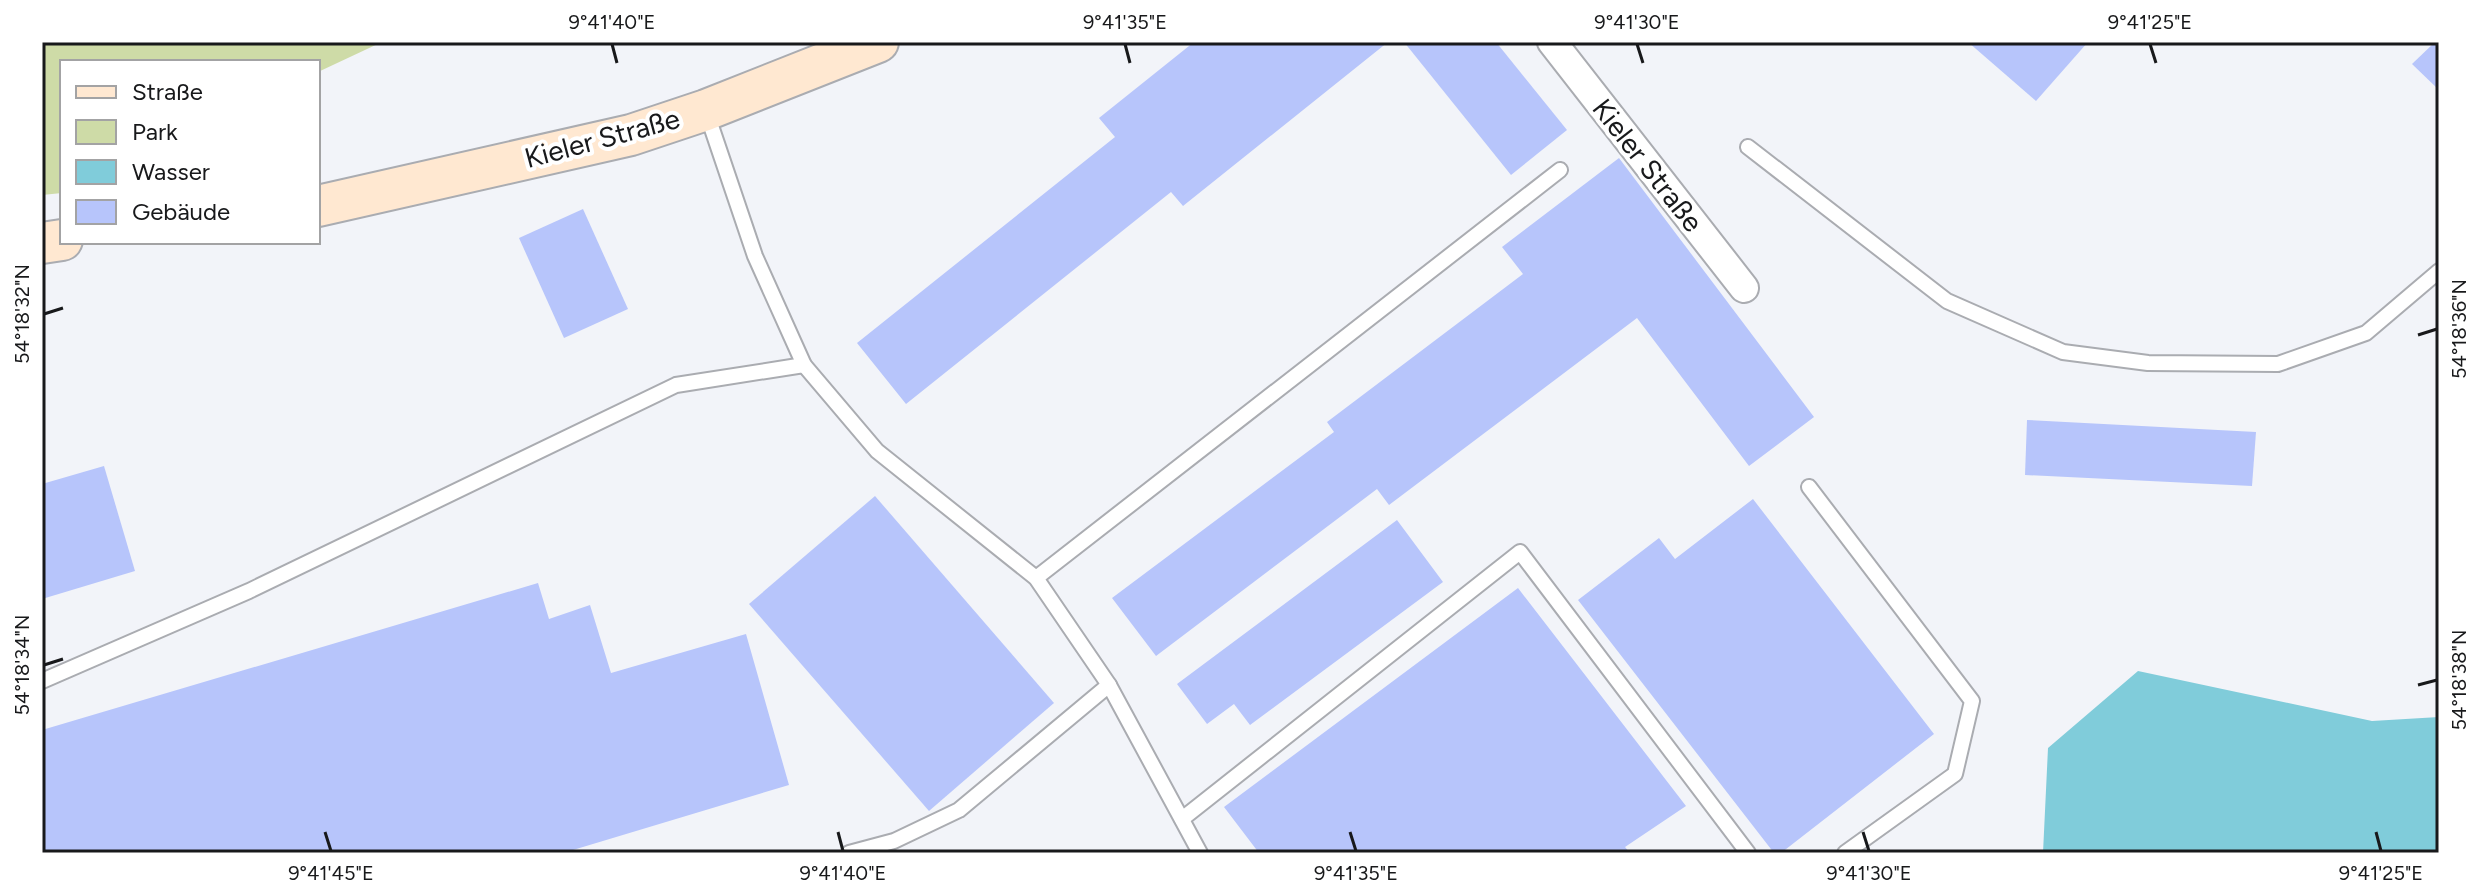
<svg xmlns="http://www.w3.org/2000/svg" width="2481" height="895" viewBox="0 0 2481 895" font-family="Figtree,sans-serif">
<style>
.green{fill:#cedba7}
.water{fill:#80ccda}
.building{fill:#b7c5fb}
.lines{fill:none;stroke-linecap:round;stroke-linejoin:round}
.service-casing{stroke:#aaacb1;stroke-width:18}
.minor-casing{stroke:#aaacb1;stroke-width:32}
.secondary-casing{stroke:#aaacb1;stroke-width:44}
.service{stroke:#fff;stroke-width:14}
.minor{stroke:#fff;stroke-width:28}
.secondary{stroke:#ffe8d1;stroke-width:40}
.ticks{fill:none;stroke:#18191b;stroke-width:3}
.labels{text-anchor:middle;stroke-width:8;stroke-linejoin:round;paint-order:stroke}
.street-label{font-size:28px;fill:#18191b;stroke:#fff}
.neatline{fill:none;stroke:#18191b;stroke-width:3}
.ticks-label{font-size:20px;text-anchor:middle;fill:#18191b}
</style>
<rect width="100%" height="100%" fill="#f2f4f9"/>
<polygon class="green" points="42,42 382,42 318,72 318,62 62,62 62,193 42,195"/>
<polygon class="water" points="2138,671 2372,721 2439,717 2439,853 2043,853 2048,748"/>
<g class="building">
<polygon points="1194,42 1388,42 1183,206 1171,192 906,404 857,343 1115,137 1099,118"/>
<polygon points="1404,42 1496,42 1567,130 1511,175"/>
<polygon points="1968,42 2088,42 2036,101"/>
<polygon points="2435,42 2439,42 2439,90 2412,64"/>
<polygon points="1619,158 1814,417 1749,466 1637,318 1389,505 1377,489 1156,656 1112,598 1334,432 1327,422 1523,274 1502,247"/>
<polygon points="583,209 628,309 564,338 519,238"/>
<polygon points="2027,420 2256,432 2252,486 2025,475"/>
<polygon points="104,466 135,571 42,599 42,484"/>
<polygon points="875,496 1054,703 929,811 749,604"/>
<polygon points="1753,499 1934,734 1781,853 1774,853 1578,600 1659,538 1675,559"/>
<polygon points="1397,520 1443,582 1250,725 1234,704 1207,724 1177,684"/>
<polygon points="538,583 549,619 590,605 611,673 746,634 789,785 563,853 42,853 42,730"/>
<polygon points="1518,588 1686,806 1625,847 1630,853 1259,853 1224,807"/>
</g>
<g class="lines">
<g class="service-casing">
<g id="service">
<polyline points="707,114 755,256 804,365 877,451 1036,578 1109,685 1200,853"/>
<polyline points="1748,147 1947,301 2063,352 2148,363 2278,364 2366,333 2439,271"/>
<polyline points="1809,487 1972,701 1955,774 1845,853"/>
<polyline points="1036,578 1560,170"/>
<polyline points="42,681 249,591 676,385 804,365"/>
<polyline points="1182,819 1520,552 1748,853"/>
<polyline points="849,853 894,841 959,810 1109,685"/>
</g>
</g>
<g class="minor-casing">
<polyline id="minor" points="1552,42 1744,288"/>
</g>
<g class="secondary-casing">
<g id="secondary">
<polyline points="318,206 631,135 706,110 878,42"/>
<polyline points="42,243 62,240"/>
</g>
</g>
<use href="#service" class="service"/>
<use href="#minor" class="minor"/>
<use href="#secondary" class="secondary"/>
</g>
<path class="ticks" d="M612,44L617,63M1125,44L1130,63M1637,44L1643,63M2150,44L2156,63M44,314L63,308M2418,335L2437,329M44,665L63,659M2418,685L2437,680M325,832L331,851M838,832L843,851M1350,832L1356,851M1863,832L1869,851M2376,832L2381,851"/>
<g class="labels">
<g class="street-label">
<text transform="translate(602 138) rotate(-15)" y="10">Kieler Straße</text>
<text transform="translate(1648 165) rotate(52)" y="10">Kieler Straße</text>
</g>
</g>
<rect width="2481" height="895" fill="none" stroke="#ffffff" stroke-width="88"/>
<rect x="60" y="60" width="260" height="184" fill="#ffffff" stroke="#a3a3a4" stroke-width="2"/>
<rect x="76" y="86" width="40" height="12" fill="#ffe8d1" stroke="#a3a3a4" stroke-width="2"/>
<text x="132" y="100" font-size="24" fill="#18191b">Straße</text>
<rect x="76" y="120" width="40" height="24" fill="#cedba7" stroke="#a3a3a4" stroke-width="2"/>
<text x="132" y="140" font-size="24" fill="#18191b">Park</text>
<rect x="76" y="160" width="40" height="24" fill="#80ccda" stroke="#a3a3a4" stroke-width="2"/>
<text x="132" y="180" font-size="24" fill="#18191b">Wasser</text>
<rect x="76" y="200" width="40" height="24" fill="#b7c5fb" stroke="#a3a3a4" stroke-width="2"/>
<text x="132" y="220" font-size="24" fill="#18191b">Gebäude</text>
<rect x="44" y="44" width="2393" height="807" class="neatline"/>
<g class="ticks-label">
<text x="612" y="29">9°41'40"E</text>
<text x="1125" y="29">9°41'35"E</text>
<text x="1637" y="29">9°41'30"E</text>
<text x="2150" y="29">9°41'25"E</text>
<text transform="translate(22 314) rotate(-90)" y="7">54°18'32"N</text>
<text transform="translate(2459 329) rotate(-90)" y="7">54°18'36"N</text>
<text transform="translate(22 665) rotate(-90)" y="7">54°18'34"N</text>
<text transform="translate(2459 680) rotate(-90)" y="7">54°18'38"N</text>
<text x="331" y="880">9°41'45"E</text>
<text x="843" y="880">9°41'40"E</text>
<text x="1356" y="880">9°41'35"E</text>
<text x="1869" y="880">9°41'30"E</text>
<text x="2381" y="880">9°41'25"E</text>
</g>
</svg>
